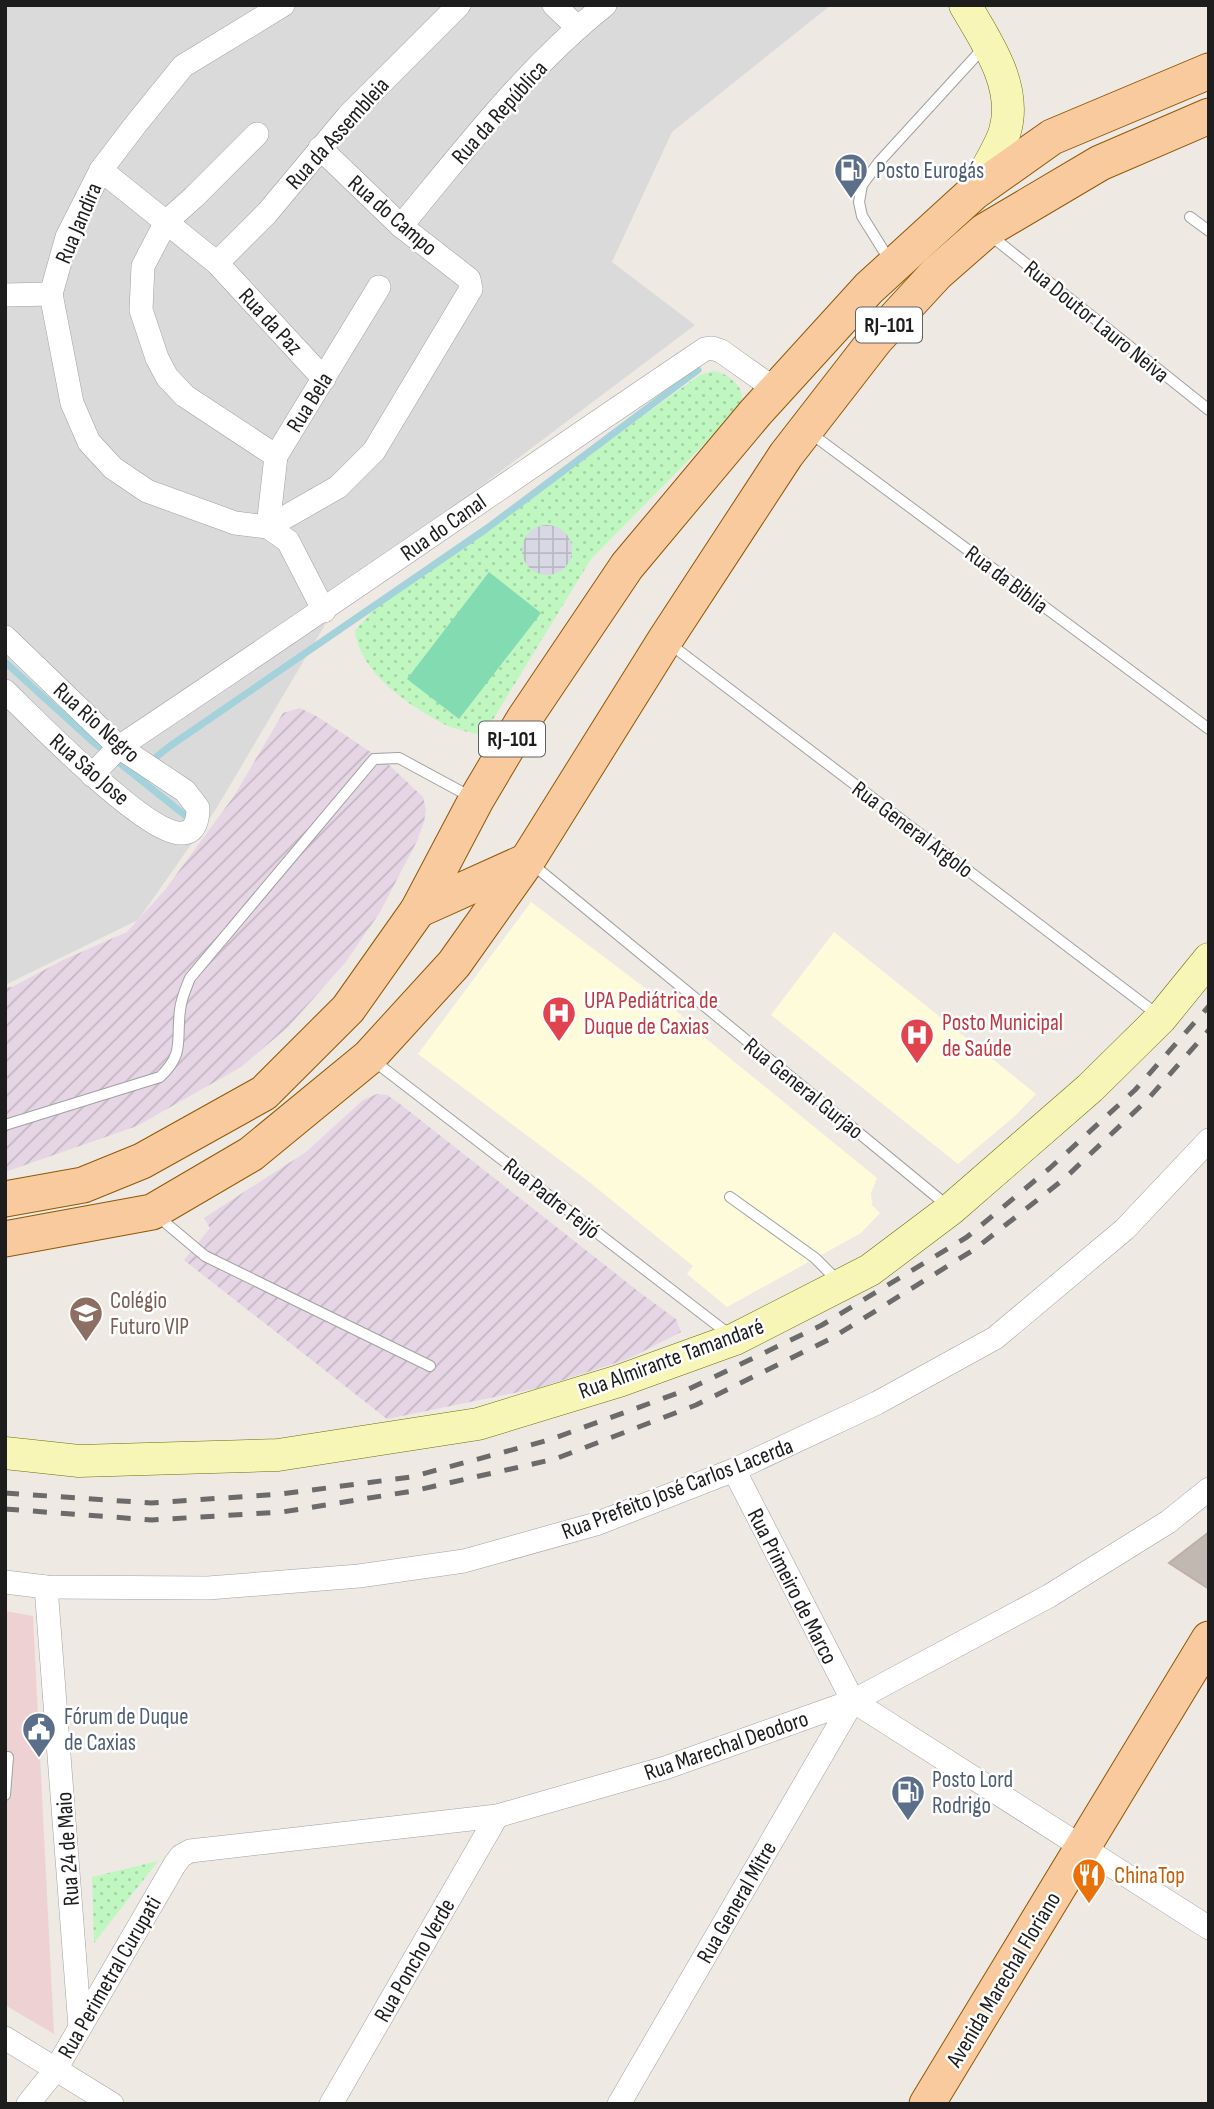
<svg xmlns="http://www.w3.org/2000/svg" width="1214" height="2109" viewBox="0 0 1214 2109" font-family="'Sofia Sans Condensed',sans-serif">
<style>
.residential{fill:#dbdada}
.commercial{fill:#eed2d3}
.industrial{fill:url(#industrial-furrows)}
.education{fill:#fefbdb}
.park{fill:url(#park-dots)}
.pitch{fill:#83dbb2}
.plaza{fill:url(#plaza-grid)}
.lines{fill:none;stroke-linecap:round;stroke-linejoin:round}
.stream{stroke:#a4d2da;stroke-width:7}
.building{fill:#c2b8b2;stroke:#bfafa6;stroke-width:2}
.lane-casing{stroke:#a1a1a1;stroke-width:12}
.street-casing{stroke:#a1a1a1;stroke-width:24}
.secondary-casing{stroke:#6b6f08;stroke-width:33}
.primary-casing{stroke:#905805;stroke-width:37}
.lane{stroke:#fff;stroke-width:10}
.street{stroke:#fff;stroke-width:23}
.secondary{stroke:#f7f6b7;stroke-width:32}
.primary{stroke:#f8ca9d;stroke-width:35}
.rail{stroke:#6b6b6b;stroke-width:5;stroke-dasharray:14 14;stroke-linecap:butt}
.labels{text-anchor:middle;stroke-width:5;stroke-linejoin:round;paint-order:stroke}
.shield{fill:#fff;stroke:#616161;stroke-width:2}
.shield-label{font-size:21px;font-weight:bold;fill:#1d1d1d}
.street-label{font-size:23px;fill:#1d1d1d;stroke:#fff}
.service-label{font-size:23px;fill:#4e5e75;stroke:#fff;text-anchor:start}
.health-label{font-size:23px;fill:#be3a42;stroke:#fff;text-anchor:start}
.education-label{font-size:23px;fill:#785e54;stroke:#fff;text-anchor:start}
.food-label{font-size:23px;fill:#c56008;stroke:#fff;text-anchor:start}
</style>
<defs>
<pattern id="industrial-furrows" width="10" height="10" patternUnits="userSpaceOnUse" patternTransform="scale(1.75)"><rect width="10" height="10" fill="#e6d5e4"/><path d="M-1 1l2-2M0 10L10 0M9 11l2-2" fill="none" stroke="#c5b6c3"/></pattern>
<pattern id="park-dots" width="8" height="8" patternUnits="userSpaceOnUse" patternTransform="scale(1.75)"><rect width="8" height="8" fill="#c0f7c1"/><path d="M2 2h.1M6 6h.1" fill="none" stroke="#a5d3a5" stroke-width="1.8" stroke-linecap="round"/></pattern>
<pattern id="plaza-grid" width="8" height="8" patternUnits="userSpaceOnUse" patternTransform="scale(1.75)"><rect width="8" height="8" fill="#d7d8e3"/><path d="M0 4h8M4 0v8" fill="none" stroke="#b8b9c2"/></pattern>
</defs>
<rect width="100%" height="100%" fill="#eee9e3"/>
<polygon class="residential" points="5,5 831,5 672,132 612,262 695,325 348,586 216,809 138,920 5,985"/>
<polygon class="commercial" points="5,1611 33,1616 54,2034 5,2005"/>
<g class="industrial">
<polygon points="300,708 318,717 387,763 423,797 426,810 424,822 417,841 380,912 345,963 288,1027 241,1067 137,1126 5,1172 5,988 12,987 63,960 127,932 165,890 234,796 283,713"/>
<polygon points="377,1094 387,1095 400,1104 643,1295 676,1319 681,1332 628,1359 538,1388 387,1419 184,1260 210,1228 204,1218 306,1152 363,1100"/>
</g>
<g class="education">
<polygon points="531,902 701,1030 699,1033 877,1178 871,1193 872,1205 880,1213 861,1233 727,1307 687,1274 693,1266 588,1181 418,1054"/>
<polygon points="834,932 1036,1094 1016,1115 958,1164 771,1015"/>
</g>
<g class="park">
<path d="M713,371C730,374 747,387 741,407L591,559L483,736C471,732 457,730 446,725C411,707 359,673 355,630L376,608L700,375Z"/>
<polygon points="158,1861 94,1943 92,1877"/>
</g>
<polygon class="pitch" points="489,572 541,613 459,719 407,679"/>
<circle class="plaza" cx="547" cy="550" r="25"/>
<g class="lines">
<g class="stream">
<polyline points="5,662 92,741 191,820"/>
<polyline points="135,774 170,746 486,529 698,370"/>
</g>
</g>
<polygon class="building" points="1209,1532 1209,1589 1169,1563"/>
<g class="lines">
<g class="lane-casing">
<g id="lane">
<polyline points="1190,217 1209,231"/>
<polyline points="990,235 1209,410"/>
<polyline points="890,261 862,216 859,202 862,185 879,162 986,45"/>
<polyline points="809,432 1209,729"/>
<polyline points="670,644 1158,1015"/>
<polyline points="532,864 949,1207"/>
<polyline points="374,1061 730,1335"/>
<path d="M5,1125L160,1077C185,1053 176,1041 180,1010C181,999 186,988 190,978L374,759L399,758L471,797"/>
<polyline points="730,1197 815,1258 838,1281"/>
<polyline points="155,1214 205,1256 430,1366"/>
<polyline points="5,1795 8,1757"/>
</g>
</g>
<g class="street-casing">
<g id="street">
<polyline points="283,5 183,66 136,124 101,170 67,237 51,294 72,403 89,442 113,468 147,491 235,523 268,527 288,541 324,611"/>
<polyline points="554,5 577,27"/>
<polyline points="257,134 194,197 166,222 143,266 141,310 157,358 167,377 185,396 276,456"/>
<polyline points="101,170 217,263 324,379"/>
<path d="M401,226C465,149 526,68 605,5"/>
<polyline points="217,263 267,213 348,116 459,5"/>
<polyline points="5,295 51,294"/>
<polyline points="268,527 338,487 374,451 471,289 469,279 401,226 320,148"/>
<polyline points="268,527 276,456 379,287"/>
<path d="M5,637L119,747L185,791L198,808C198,818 196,832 183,833C148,837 33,718 5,691"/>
<path d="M92,775L119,747C316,616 509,481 705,349L712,348L721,351L776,390"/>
<polyline points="734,1470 853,1701 1209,1928"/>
<polyline points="5,1582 46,1587 208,1588 359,1576 464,1561 596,1524 734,1470 877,1403 995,1338 1125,1229 1209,1140"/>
<polyline points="46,1587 80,2027"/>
<polyline points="5,2038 112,2104"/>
<polyline points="28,2104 56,2069 175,1864 181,1856 190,1851 497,1816 665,1768 853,1701 1049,1596 1168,1522 1209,1489"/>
<polyline points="331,2104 497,1816"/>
<polyline points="619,2104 853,1701"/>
</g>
</g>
<g class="secondary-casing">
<g id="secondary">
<path d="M965,5C986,41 1018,86 1005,131C999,151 982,175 973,193"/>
<polyline points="5,1453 79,1461 278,1455 478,1424 619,1381 735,1339 870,1270 951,1209 1090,1088 1161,1018 1209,959"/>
</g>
</g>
<g class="primary-casing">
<g id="primary">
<polyline points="418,910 527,861"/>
<polyline points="5,1199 83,1185 142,1161 264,1093 348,1009 418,910 476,800 524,719 627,566 756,412 869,288 973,193 1052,137 1209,71"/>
<polyline points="5,1239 152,1212 251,1154 369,1057 454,964 527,861 665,640 786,455 876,339 937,273 985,231 1100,163 1209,116"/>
<polyline points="927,2104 1209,1639"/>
</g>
</g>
<use href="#lane" class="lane"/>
<use href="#street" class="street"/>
<use href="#secondary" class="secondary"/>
<use href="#primary" class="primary"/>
<g class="rail">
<polyline points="5,1493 151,1503 281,1494 411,1477 549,1440 689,1389 822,1325 967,1237 1050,1168 1135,1090 1209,1006"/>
<polyline points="5,1509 152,1520 282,1512 413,1491 555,1459 696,1405 832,1338 975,1249 1064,1179 1147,1100 1209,1030"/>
</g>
</g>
<defs>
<g id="fuel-pin" transform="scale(1.75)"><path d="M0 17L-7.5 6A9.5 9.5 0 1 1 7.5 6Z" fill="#5c6f8a" stroke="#fff"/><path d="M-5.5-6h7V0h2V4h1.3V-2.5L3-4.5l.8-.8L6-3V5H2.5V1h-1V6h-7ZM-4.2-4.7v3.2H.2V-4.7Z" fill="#fff"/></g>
<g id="hospital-pin" transform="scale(1.75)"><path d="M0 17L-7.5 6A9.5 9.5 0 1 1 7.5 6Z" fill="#e0444e" stroke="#fff"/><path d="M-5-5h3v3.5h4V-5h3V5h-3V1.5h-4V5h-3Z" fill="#fff"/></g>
<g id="school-pin" transform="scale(1.75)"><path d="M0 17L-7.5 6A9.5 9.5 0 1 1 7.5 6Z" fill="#8d6e63" stroke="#fff"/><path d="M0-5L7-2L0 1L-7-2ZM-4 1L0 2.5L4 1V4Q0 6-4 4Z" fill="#fff"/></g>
<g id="civic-pin" transform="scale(1.75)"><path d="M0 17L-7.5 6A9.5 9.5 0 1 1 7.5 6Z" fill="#5c6f8a" stroke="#fff"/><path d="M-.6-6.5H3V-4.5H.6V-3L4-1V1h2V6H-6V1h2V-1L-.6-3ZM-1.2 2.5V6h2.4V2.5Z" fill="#fff"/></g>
<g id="restaurant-pin" transform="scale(1.75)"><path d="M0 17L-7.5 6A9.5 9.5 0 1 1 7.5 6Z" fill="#e8710a" stroke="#fff"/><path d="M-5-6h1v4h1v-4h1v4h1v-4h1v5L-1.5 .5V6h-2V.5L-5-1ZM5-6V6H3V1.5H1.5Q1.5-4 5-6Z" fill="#fff"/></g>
</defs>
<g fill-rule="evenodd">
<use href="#fuel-pin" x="851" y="170"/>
<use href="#hospital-pin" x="559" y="1013"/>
<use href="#hospital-pin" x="917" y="1035"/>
<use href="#school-pin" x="86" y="1313"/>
<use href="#civic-pin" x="39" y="1729"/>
<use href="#fuel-pin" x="908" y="1792"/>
<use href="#restaurant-pin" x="1089" y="1875"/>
</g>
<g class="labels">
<g class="shield">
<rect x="856" y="307.5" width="66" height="35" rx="5"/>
<rect x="479" y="721.5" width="66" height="35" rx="5"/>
</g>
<g class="shield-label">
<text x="889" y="332">RJ-101</text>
<text x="512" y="746">RJ-101</text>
</g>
<g class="street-label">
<text transform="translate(499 112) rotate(-48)" y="8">Rua da República</text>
<text transform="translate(337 133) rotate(-48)" y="8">Rua da Assembleia</text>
<text transform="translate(393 215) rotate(41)" y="8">Rua do Campo</text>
<text transform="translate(78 223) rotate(-67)" y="8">Rua Jandira</text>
<text transform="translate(271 321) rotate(47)" y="8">Rua da Paz</text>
<text transform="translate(1097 321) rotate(39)" y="8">Rua Doutor Lauro Neiva</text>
<text transform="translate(309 402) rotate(-58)" y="8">Rua Bela</text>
<text transform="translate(443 527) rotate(-35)" y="8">Rua do Canal</text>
<text transform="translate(1007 579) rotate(37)" y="8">Rua da Biblia</text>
<text transform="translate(97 722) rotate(42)" y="8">Rua Rio Negro</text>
<text transform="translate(90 769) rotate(41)" y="8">Rua Sāo Jose</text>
<text transform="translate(913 829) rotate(37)" y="8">Rua General Argolo</text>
<text transform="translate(804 1088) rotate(39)" y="8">Rua General Gurjao</text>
<text transform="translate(552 1198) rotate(38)" y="8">Rua Padre Feijó</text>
<text transform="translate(671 1358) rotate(-20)" y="8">Rua Almirante Tamandaré</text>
<text transform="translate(677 1488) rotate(-21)" y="8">Rua Prefeito José Carlos Lacerda</text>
<text transform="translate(793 1586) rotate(63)" y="8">Rua Primeiro de Marco</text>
<text transform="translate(726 1745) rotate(-19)" y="8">Rua Marechal Deodoro</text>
<text transform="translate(67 1849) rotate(-94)" y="8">Rua 24 de Maio</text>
<text transform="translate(736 1902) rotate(-60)" y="8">Rua General Mitre</text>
<text transform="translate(414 1960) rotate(-60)" y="8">Rua Poncho Verde</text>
<text transform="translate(109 1977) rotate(-60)" y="8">Rua Perimetral Curupati</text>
<text transform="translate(1003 1979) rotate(-59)" y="8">Avenida Marechal Floriano</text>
</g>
<g class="service-label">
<text x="876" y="178">Posto Eurogás</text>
<text x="64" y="1724">Fórum de Duque<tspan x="64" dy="26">de Caxias</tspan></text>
<text x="932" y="1787">Posto Lord<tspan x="932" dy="26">Rodrigo</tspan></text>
</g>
<g class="health-label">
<text x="584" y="1008">UPA Pediátrica de<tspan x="584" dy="26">Duque de Caxias</tspan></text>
<text x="942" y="1030">Posto Municipal<tspan x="942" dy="26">de Saúde</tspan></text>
</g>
<g class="education-label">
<text x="110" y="1308">Colégio<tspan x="110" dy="26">Futuro VIP</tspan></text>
</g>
<g class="food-label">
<text x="1114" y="1883">ChinaTop</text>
</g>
</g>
<rect width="1214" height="2109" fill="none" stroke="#1d1d1d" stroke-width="14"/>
</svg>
